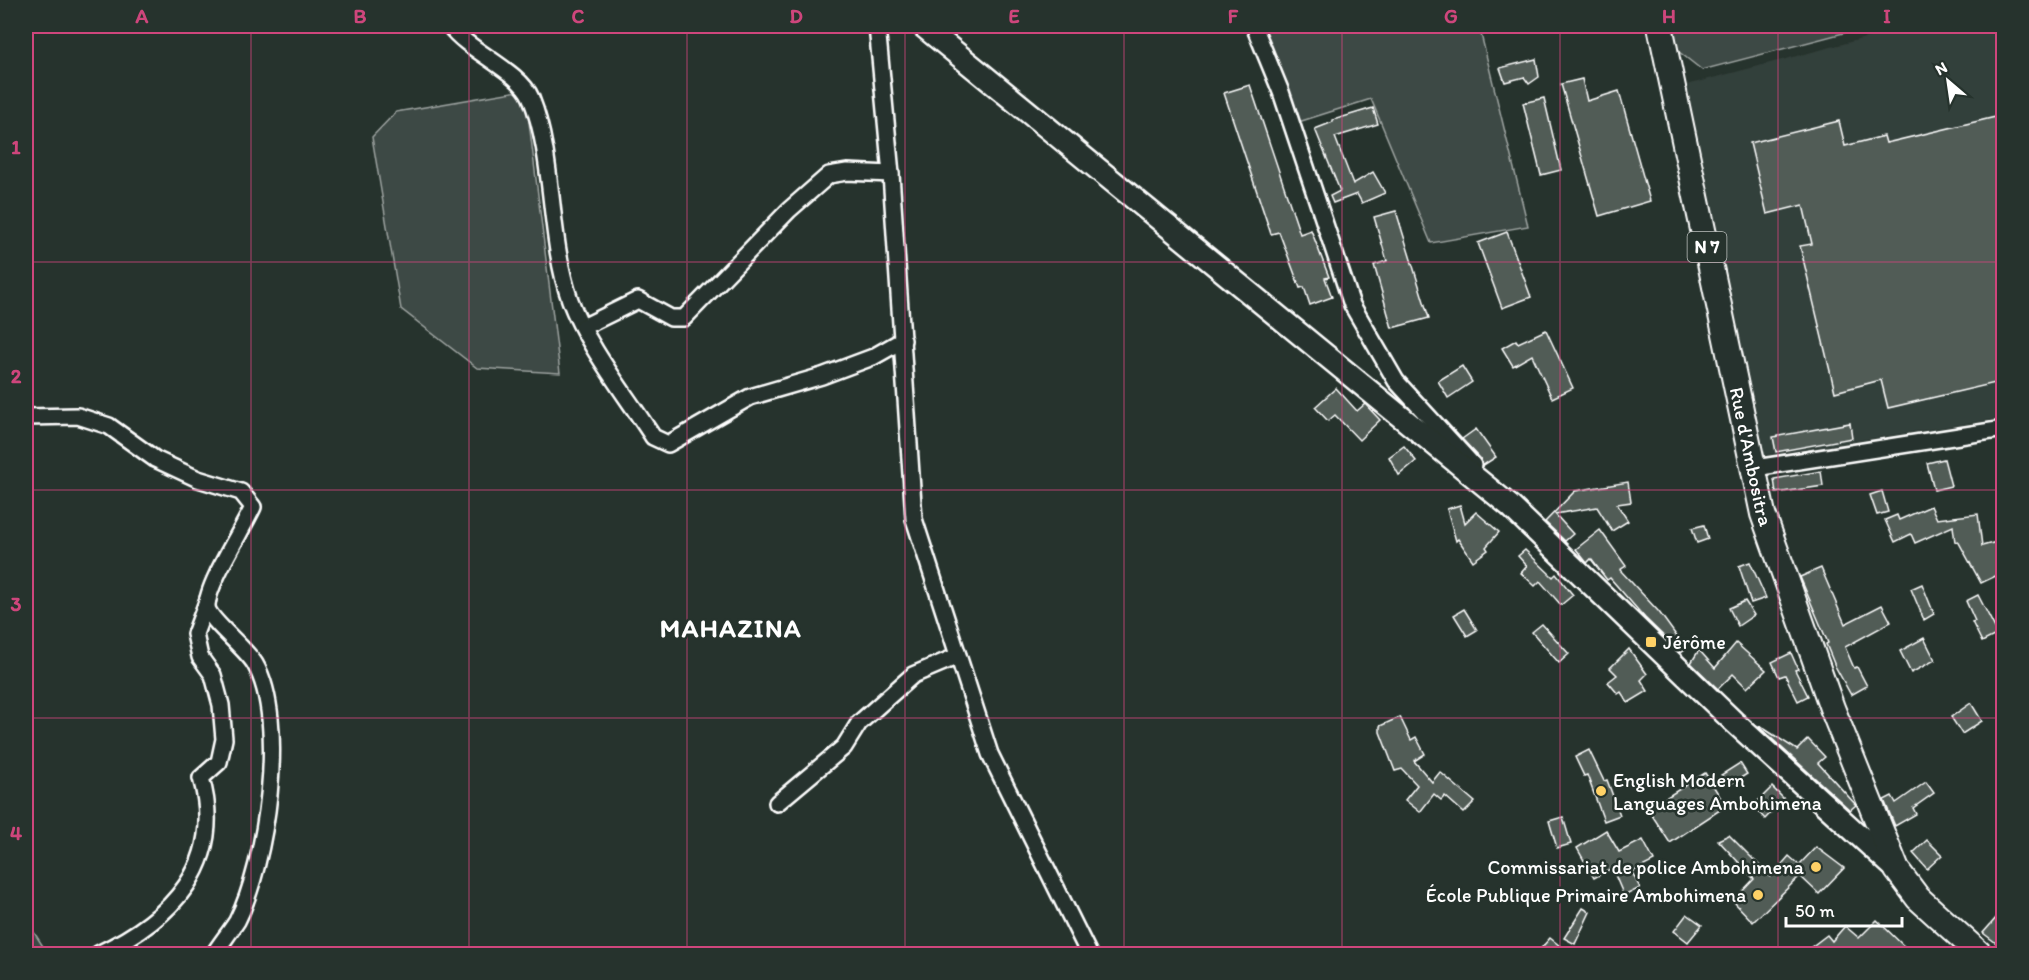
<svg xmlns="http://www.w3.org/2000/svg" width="2029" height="980" viewBox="0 0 2029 980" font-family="Itim,sans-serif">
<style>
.built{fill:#333f3a}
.green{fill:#3e4944;stroke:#9ea4a2;stroke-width:1.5}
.building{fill:#515c57;stroke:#fff;stroke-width:1.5}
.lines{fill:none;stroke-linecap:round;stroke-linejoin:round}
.minor-casing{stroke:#fff;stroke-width:20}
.secondary-casing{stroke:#fff;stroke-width:26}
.primary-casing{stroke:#fff;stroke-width:28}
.minor{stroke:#26332d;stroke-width:15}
.secondary{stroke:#26332d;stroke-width:21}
.primary{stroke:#26332d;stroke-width:24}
.grid{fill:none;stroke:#ce467c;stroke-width:1.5;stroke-opacity:0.55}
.poi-dot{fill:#ffd166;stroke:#26332d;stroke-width:2}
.labels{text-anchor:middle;stroke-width:5;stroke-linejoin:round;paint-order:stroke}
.shield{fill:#26332d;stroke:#bec2c0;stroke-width:1.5}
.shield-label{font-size:18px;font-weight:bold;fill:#fff}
.street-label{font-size:20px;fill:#fff;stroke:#26332d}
.poi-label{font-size:20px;fill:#fff;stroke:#26332d;text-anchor:start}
.district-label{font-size:26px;font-weight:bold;letter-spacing:1.5px;fill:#fff;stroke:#26332d}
.neatline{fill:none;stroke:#ce467c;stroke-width:2}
.grid-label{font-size:20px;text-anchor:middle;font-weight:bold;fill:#ce467c}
</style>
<rect width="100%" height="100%" fill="#26332d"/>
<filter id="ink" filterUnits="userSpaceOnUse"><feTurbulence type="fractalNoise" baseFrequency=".0167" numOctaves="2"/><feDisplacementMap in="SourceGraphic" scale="12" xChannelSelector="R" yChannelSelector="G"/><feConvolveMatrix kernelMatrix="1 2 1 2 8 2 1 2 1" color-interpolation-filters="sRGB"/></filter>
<g filter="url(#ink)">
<polygon class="built" points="1911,26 2003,26 2003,418 1760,456 1686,85"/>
<g class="green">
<polygon points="1254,26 1479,26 1528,226 1431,243 1371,99 1292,124"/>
<polygon points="1672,26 1870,26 1702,70 1678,51"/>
<polygon points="518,91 527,106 560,373 477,368 401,309 372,137 396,112"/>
<polygon points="26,920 48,954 26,954"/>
</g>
<g class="building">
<polygon points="1536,59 1539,77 1529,84 1524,77 1505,82 1500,68"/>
<polygon points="1582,79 1587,101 1619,91 1650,201 1599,216 1561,84"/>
<polygon points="1250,85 1300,234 1311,230 1329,277 1325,278 1332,297 1310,305 1304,287 1300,288 1279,232 1271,234 1224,93"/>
<polygon points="1544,98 1561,170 1541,175 1523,103"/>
<polygon points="1373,108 1378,124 1335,137 1353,184 1373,172 1385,193 1362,203 1357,194 1333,203 1330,196 1340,191 1315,129 1333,122 1333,120"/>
<polygon points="2004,115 2004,381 1888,408 1881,380 1835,392 1800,246 1812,244 1803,205 1767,214 1750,143 1839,121 1845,146 1884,136 1886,143"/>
<polygon points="1396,211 1429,318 1392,328 1374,265 1387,261 1374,217"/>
<polygon points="1507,232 1531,297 1502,308 1478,243"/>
<polygon points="1546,330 1573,388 1552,398 1532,355 1513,366 1502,348 1516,340 1518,343"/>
<polygon points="1462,366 1472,382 1448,398 1438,381"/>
<polygon points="1336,388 1357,411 1365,404 1380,420 1359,440 1335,415 1328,421 1315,407"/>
<polygon points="1850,423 1852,438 1776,452 1773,437"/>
<polygon points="1476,429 1496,457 1482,466 1480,458 1462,439"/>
<polygon points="1404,446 1416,461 1399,475 1389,457"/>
<polygon points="1944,459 1951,486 1934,490 1927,463"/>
<polygon points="1821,471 1823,486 1776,493 1774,479"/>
<polygon points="1628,482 1631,502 1617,504 1628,521 1612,531 1597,507 1555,514 1573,534 1565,541 1545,522 1575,491"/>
<polygon points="1882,491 1888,512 1877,515 1870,495"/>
<polygon points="1460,505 1465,523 1476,512 1499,532 1486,547 1488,550 1473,561 1458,539 1456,541 1447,509"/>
<polygon points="1931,506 1937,519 1978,514 1982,546 2004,540 2004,572 1981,583 1958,541 1955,542 1953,526 1915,543 1911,534 1895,542 1885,520 1897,515 1899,520"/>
<polygon points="1704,525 1708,539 1697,543 1692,528"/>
<polygon points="1600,530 1626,566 1620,570 1659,612 1686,649 1681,653 1645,618 1610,578 1607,580 1591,559 1587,563 1576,549"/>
<polygon points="1525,550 1553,577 1556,574 1573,595 1561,605 1540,581 1535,586 1521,573 1527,566 1518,556"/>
<polygon points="1750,562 1766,598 1751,603 1739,566"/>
<polygon points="1821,568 1845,624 1882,605 1891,622 1845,647 1854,668 1857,667 1867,686 1851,695 1835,666 1826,644 1828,643 1800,577"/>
<polygon points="1922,584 1934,614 1924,620 1911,589"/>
<polygon points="1978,595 1998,634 1982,642 1972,622 1975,621 1966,601"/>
<polygon points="1745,601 1754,615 1738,626 1729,608"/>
<polygon points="1464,609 1477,630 1467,636 1454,615"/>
<polygon points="1542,624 1569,654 1559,663 1532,632"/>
<polygon points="1924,638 1935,660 1911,673 1900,651"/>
<polygon points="1736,643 1766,670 1747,688 1733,674 1718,689 1691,663 1699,650 1715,668"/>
<polygon points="1629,649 1647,674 1641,680 1648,691 1628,703 1621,692 1618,694 1608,682 1617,675 1610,668"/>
<polygon points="1791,653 1798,669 1795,670 1808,696 1798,701 1785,675 1779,677 1772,662"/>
<polygon points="1971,703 1982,721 1962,734 1951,717"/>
<polygon points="1400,717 1411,740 1416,737 1425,754 1414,761 1432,782 1440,772 1475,802 1464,813 1445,796 1441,800 1434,794 1420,812 1405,800 1417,785 1402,769 1395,771 1380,732 1380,726"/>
<polygon points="1760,726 1797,750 1808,739 1825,757 1818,763 1856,805 1850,810 1759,727"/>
<polygon points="1589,750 1604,781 1607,780 1620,815 1604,821 1587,775 1584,776 1575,757"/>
<polygon points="1740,763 1747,774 1731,784 1721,775"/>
<polygon points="1705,773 1726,806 1670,843 1648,809"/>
<polygon points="1926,782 1934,793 1913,808 1916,814 1895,826 1884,800 1892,796 1896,803"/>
<polygon points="1772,787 1784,799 1765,819 1753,806"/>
<polygon points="1563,817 1571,844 1557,848 1549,821"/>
<polygon points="1606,830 1619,852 1643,840 1654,861 1632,872 1640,888 1624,896 1612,868 1594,878 1577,848"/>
<polygon points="1729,835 1771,877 1789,856 1799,865 1816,847 1844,868 1819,894 1800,876 1753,922 1733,901 1754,879 1718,840"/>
<polygon points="1927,840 1942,855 1927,869 1913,853"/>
<polygon points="1583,908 1590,912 1575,944 1564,938"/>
<polygon points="2004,909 2004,949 1983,933"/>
<polygon points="1687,914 1702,925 1688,942 1674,931"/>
<polygon points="1877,920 1912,954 1802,954 1827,935 1832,941 1845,926 1859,938"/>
<polygon points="1550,938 1560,946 1552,954 1536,954"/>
</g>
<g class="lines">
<g class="minor-casing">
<g id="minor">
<path d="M450,26C468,51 520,71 531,98C555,158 548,238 570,300C585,343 628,398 653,437L668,444L750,397L822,376L873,357L903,340"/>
<polyline points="877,26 891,174 914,519 990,754 1089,954"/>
<polyline points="1254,26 1281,92 1352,305 1396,381 1473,465"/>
<polyline points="583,327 638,300 671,318 684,318 789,210 829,175 847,172 891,174"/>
<path d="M26,417L78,416L109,426L155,459L198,479L241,492L253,507C242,531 207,584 207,606C207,619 246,648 255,664C288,721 266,864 237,921C230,932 221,943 214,954"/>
<polyline points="1755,468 2004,429"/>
<polyline points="777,803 844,747 859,723 913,675 958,656"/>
<path d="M98,954C171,920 226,864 201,778L219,762L224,739L221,705L213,675L200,657L195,634L208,599"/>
</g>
</g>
<g class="secondary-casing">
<polyline id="secondary" points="923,26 1510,506 1734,722 1897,870"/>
</g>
<g class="primary-casing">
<g id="primary">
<path id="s1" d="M1660,26L1763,514L1832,708L1897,870L1918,898L1980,954"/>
</g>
</g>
<use href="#minor" class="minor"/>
<use href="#secondary" class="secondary"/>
<use href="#primary" class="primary"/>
</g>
</g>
<path class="grid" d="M251,26V954M469,26V954M687,26V954M905,26V954M1124,26V954M1342,26V954M1560,26V954M1778,26V954M26,262H2004M26,490H2004M26,718H2004"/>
<g class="poi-dot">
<rect x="1645" y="636" width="12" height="12" rx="3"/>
<circle cx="1601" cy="791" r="6"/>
<circle cx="1816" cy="867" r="6"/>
<circle cx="1758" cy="895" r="6"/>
</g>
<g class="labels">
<rect class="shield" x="1687.5" y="232" width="39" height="30" rx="4.5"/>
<g class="shield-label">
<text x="1707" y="253">N 7</text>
</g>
<g class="street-label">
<text dy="7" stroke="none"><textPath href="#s1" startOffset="440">Rue d'Ambositra</textPath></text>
</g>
<g class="poi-label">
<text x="1663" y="649">Jérôme</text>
<text x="1613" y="787">English Modern<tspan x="1613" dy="23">Languages Ambohimena</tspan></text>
<text x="1804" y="874" text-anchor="end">Commissariat de police Ambohimena</text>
<text x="1746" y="902" text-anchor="end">École Publique Primaire Ambohimena</text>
</g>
<g class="district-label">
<text x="731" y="637">MAHAZINA</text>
</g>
</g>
<rect width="2029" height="980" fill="none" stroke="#26332d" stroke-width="66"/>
<g transform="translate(1948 81) rotate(331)" stroke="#26332d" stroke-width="4.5" paint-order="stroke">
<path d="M0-4.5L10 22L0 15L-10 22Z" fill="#ffffff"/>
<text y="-9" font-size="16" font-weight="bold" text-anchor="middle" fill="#ffffff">N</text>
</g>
<path d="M1786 917v9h116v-9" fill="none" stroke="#ffffff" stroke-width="3"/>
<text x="1795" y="917" font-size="18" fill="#ffffff" stroke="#26332d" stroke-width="4.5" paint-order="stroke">50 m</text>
<rect x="33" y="33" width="1963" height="914" class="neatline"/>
<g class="grid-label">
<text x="142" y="23">A</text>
<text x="360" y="23">B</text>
<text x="578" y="23">C</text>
<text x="796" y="23">D</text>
<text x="1014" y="23">E</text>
<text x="1233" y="23">F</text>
<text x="1451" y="23">G</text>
<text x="1669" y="23">H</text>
<text x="1887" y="23">I</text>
<text x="16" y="154">1</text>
<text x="16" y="383">2</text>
<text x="16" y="611">3</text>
<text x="16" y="840">4</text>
</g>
</svg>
